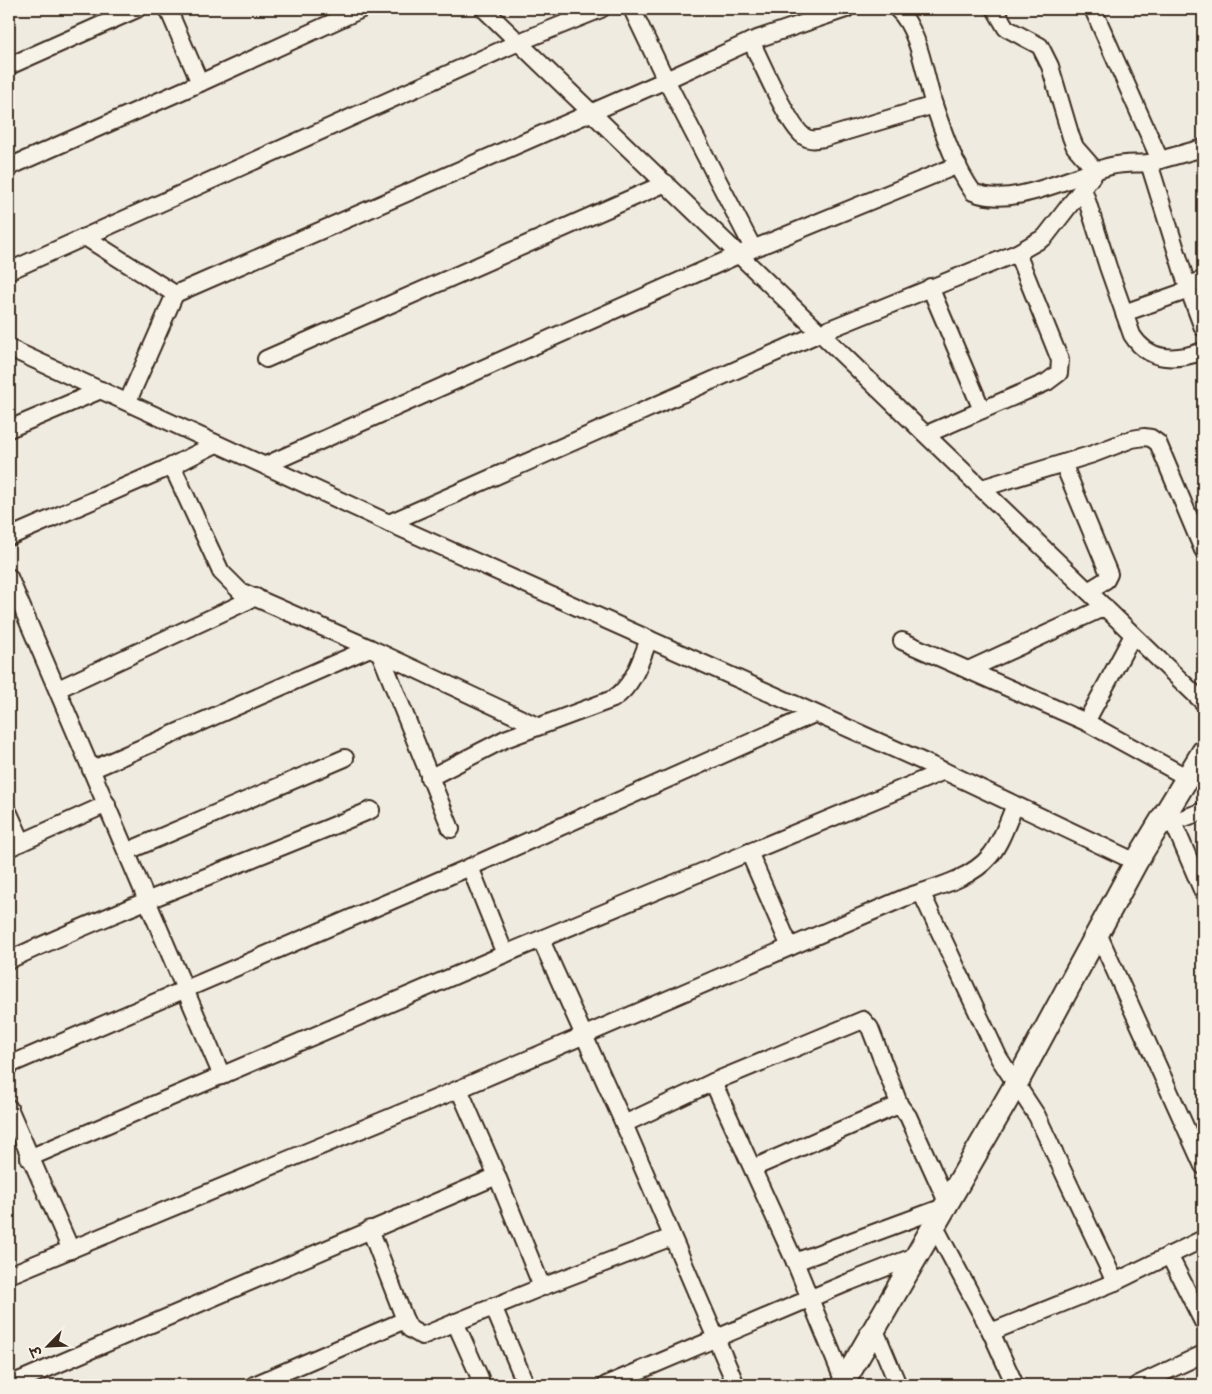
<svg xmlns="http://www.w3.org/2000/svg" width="1212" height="1394" viewBox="0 0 1212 1394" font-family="Caveat,'Playpen Sans Deva',sans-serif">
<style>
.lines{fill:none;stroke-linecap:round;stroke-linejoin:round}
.street-casing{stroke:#3b2a1e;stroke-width:20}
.secondary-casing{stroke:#3b2a1e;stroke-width:26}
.street{stroke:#f7f3e8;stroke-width:16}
.secondary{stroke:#f7f3e8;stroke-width:22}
</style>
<rect width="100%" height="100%" fill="#efebe0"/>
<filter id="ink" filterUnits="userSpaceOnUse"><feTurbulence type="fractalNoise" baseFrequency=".02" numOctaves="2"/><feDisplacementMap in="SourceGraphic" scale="10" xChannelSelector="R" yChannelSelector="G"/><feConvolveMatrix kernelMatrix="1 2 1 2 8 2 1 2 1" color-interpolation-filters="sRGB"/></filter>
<g filter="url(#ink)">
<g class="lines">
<g class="street-casing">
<g id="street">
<polyline points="168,9 200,83"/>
<polyline points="484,9 1203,702"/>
<polyline points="632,9 666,80 753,248"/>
<path d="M897,9C919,28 925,77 934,105C944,134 955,167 973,192C1012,209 1070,176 1111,166C1123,163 1136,164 1149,163"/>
<polyline points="1093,9 1160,160"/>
<path d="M751,41C761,61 789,128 805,137C811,141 818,139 824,138L934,105"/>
<polyline points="9,66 137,9"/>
<polyline points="1203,148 1149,163 1187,285 1203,328"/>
<polyline points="9,167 200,83 362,9"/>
<path d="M1083,188L1108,267L1132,335C1149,362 1176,361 1203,351"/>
<polyline points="85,237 175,294 666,80 751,41 846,9"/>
<polyline points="9,271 519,42 601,9"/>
<polyline points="1187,285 1203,280"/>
<polyline points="930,287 982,410"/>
<polyline points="1124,313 1189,290"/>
<polyline points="9,348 389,523 944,771 1136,862"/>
<polyline points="266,359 666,183"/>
<polyline points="128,401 175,294"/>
<polyline points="9,429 101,390"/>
<polyline points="927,434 1047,382 1059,373 1060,360 1017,253"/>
<polyline points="1063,463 1109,574 1106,580 1088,591"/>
<polyline points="266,465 738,255 958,165"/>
<polyline points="172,466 221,572 240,591 370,648 537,726"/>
<polyline points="982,488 1093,454 1132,439 1144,437 1151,438 1158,443 1203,550"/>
<polyline points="389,523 820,333 1017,253 1045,237 1096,171 1075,147 1071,137 1050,66 1040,46 1006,28 995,9"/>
<polyline points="9,537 172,466 216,444"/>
<polyline points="9,577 222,1076"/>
<polyline points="902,641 1086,722 1188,778"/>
<polyline points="380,653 451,829"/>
<polyline points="968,670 1105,607"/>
<polyline points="58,689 256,597"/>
<polyline points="1086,722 1133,635"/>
<polyline points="91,770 370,648"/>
<path d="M429,778L505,739L613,699C634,685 640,662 649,639"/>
<polyline points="9,813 22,842"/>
<polyline points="1173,822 1203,892"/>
<polyline points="1163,826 1203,811"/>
<polyline points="9,848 107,804"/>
<polyline points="128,851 345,758"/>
<polyline points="749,852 790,947"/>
<polyline points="470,867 505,954"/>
<polyline points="921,892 999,1058 1037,1116 1115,1282"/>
<polyline points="1097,931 1203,1166"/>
<polyline points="541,940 624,1124"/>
<path d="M9,960C128,905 251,861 371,810"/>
<polyline points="9,1065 470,867 814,714"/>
<polyline points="713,1082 795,1262 844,1382"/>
<polyline points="459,1089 497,1176 542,1287"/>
<polyline points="9,1108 71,1250"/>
<polyline points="29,1158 505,954 944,771"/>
<polyline points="753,1168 894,1107 900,1106 908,1116 947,1202"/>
<polyline points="934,1225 991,1332 1015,1385"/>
<polyline points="370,1229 405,1320 410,1329 422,1336 542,1287 672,1237"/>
<polyline points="1169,1255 1203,1322"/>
<polyline points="795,1262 944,1207"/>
<path d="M9,1275L459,1089L904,898C933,888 970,880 990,856C1001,843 1008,821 1015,805"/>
<polyline points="493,1306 526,1385"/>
<polyline points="455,1322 480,1378 476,1385"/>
<polyline points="875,1330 898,1385"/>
<polyline points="991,1332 1115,1282 1203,1239"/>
<polyline points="9,1385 497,1176"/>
<polyline points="254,1385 405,1320"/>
<polyline points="606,1385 849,1282 918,1255"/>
<polyline points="736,1385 624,1124 713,1082 863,1020 870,1028 900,1106"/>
<polyline points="1137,1385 1203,1354"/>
</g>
</g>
<g class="secondary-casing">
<polyline id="secondary" points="842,1385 1016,1084 1136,862 1203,752"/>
</g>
<use href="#street" class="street"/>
<use href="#secondary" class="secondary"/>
</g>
</g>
<rect width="1212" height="1394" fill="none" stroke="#f7f3e8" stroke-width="30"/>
<rect x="15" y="15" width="1182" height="1364" fill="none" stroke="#3b2a1e" stroke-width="2" filter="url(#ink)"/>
<g transform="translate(48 1346) rotate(246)" stroke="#f7f3e8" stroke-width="4" paint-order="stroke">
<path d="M0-4L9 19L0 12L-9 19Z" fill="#3b2a1e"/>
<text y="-8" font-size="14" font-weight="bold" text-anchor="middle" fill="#3b2a1e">उ</text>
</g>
</svg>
